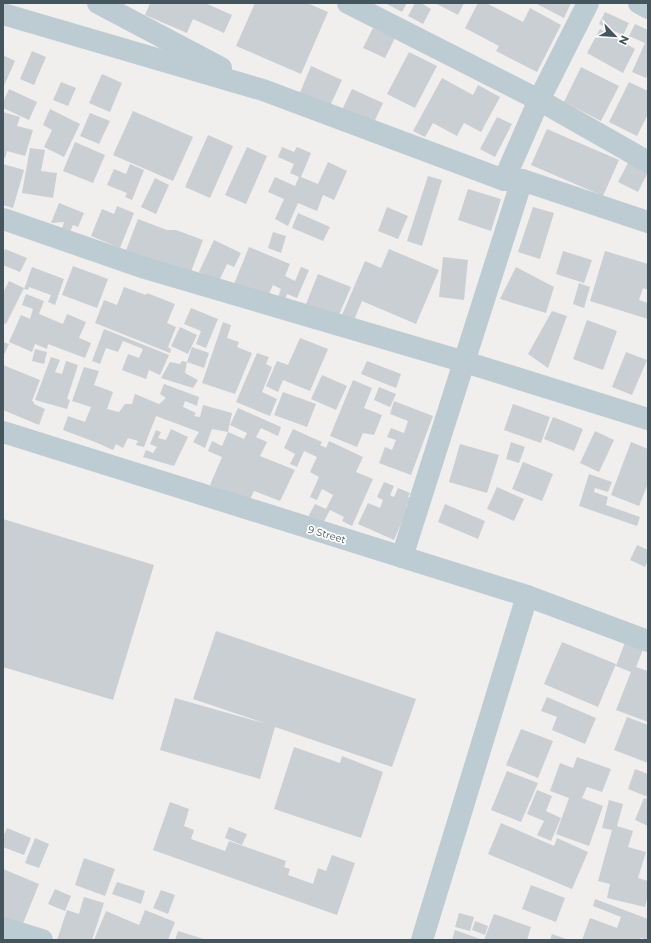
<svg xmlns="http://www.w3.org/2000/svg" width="651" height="943" viewBox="0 0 651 943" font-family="Montserrat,sans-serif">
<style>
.building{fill:#cacfd4}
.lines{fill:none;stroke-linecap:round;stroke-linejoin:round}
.street{stroke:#bdcbd2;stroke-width:22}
.labels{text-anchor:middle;stroke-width:3.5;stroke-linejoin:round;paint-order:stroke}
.street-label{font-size:10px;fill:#45555e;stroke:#fff}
</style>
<rect width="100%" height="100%" fill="#f1eeee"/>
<g class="building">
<polygon points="150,3 205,3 232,15 224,33 193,19 187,33 145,15"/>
<polygon points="255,3 307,3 328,12 301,74 236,46"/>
<polygon points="385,3 407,3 402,12"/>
<polygon points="415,3 421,3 431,9 423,24 408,16"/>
<polygon points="435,3 464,3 458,15"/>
<polygon points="478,3 486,3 523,22 530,8 561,25 537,72 496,51 499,46 465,28"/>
<polygon points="535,3 571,3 564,18"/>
<polygon points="605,12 629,23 623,35 599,24"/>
<polygon points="635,24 648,30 648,74 646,78 632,72 645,43 629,36"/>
<polygon points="373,28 395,38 385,58 363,48"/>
<polygon points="600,29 635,49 623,73 587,53"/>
<polygon points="32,51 46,57 34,85 20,79"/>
<polygon points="409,52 437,66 415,108 387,94"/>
<polygon points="3,55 15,61 3,88"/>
<polygon points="311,66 342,80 329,108 299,95"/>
<polygon points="581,67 619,86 601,121 564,102"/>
<polygon points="102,74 122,83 110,112 89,103"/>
<polygon points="442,78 473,95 478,85 500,97 481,132 464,123 457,136 433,123 425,137 413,131"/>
<polygon points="61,82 76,88 68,106 53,100"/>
<polygon points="629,82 648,91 648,114 637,136 609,122"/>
<polygon points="9,89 37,102 29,120 3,108 3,102"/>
<polygon points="352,89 383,103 370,131 339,116"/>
<polygon points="50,109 80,124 64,157 44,147 52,130 43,125"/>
<polygon points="133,111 193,137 173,181 113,155"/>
<polygon points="3,112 20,117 17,126 33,130 25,156 7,151 5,158 3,157"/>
<polygon points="90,113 110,121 99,144 80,136"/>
<polygon points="497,117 512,124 495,157 480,149"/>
<polygon points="547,129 619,160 603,196 531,165"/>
<polygon points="208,135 233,146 210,198 185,187"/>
<polygon points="75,142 105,155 93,183 63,171"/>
<polygon points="247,147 267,156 246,204 225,195"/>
<polygon points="282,147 294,152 297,147 311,153 301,177 318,184 328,162 347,171 334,200 323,195 317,211 298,203 288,226 275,219 284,199 268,192 275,177 295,186 299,177 290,173 294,164 278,157"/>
<polygon points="30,148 45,150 41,171 57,173 53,198 22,193"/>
<polygon points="629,161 648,172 638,192 618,182"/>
<polygon points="3,164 24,170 13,208 3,205"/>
<polygon points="130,164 144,170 132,200 125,197 127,193 107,185 114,169 126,174"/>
<polygon points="428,176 442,180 422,246 407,241"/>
<polygon points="155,178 169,185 156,214 141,207"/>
<polygon points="468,189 501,199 491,231 458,220"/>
<polygon points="59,203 84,213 78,227 73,225 70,232 62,229 64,222 51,223"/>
<polygon points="117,206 134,213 120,248 91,236 102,209 114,214"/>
<polygon points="387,207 408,216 398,239 378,231"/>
<polygon points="533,207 554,213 540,259 518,252"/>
<polygon points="298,213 330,227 323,241 292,228"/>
<polygon points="138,219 167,230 176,230 203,240 189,277 125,253"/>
<polygon points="273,232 286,236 281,253 268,248"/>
<polygon points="214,240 241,253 234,267 227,264 219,281 199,272"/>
<polygon points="249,247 290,264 285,276 295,281 301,267 309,270 297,298 287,294 285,300 278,297 281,289 273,285 267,298 234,284"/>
<polygon points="5,249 27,258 20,272 3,265 3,254"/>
<polygon points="389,249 439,270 416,324 362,301 354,320 342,315 365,261 381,268"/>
<polygon points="563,251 592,260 584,283 556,274"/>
<polygon points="605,251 648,264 648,290 643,288 639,300 648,303 648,319 590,301"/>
<polygon points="443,257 468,260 464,300 439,297"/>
<polygon points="73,266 108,279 97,308 62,295"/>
<polygon points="32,267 64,279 55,305 48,302 51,295 29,287 28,290 24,289"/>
<polygon points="516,267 554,287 546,313 500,299"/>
<polygon points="318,274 351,287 338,317 306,304"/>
<polygon points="9,281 24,288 6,324 3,323 3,293"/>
<polygon points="579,283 590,287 584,308 573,304"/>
<polygon points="124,287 146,295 147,293 175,304 167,323 176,327 168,347 171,349 170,353 95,323 104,300 117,305"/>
<polygon points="26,294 44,301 39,314 63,324 67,314 86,322 79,338 91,343 85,358 48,344 47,349 35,344 32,352 9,342 21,315 30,319 33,309 22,305"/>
<polygon points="191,308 218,319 206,348 196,344 201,331 184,324"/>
<polygon points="552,311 567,316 548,368 528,354"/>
<polygon points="587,320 617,331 603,370 573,359"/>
<polygon points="223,322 231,325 227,338 239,342 237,347 252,353 235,394 202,383"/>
<polygon points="180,327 197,335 188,354 171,346"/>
<polygon points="104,329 169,355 160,375 149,370 146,379 122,370 128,354 139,358 143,349 123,341 118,352 106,348 100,364 92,361"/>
<polygon points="300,338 328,349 310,391 283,380 278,392 266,386 277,361 288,365"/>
<polygon points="3,342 9,344 3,357"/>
<polygon points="192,347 209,353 204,368 187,362"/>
<polygon points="35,349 47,352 44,364 32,361"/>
<polygon points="626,352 647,360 632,395 612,387"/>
<polygon points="257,353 269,357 266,364 272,367 262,392 277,399 270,416 236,402"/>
<polygon points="51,357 60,360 55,372 62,374 66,361 78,365 67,399 70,400 67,409 35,400"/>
<polygon points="182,361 187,362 185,373 198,380 193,388 161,378 170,362 180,364"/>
<polygon points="367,361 401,374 396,388 361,374"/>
<polygon points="3,365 40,380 32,401 34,402 34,404 45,409 39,425 3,410"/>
<polygon points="84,367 99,371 94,385 113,392 107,409 119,412 125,404 132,404 135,394 159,404 166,398 160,394 164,384 199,397 197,406 185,401 183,407 196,413 194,416 200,417 203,405 232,413 228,432 212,429 205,448 193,442 199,432 156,416 144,447 136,445 138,441 128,438 123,448 116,444 113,450 95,442 63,430 68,416 85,422 91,407 72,401"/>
<polygon points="322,375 347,386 336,410 311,399"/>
<polygon points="353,380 372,388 364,408 382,415 374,435 363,433 357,447 330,436"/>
<polygon points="379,387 396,394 390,407 374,400"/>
<polygon points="283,392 316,404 307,427 274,415"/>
<polygon points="394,401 433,416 411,475 379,463 385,447 392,450 396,440 387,437 391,428 404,433 408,421 390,414"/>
<polygon points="513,404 550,417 541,443 504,430"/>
<polygon points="238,408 281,427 278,436 261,428 256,437 267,442 260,456 295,470 280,501 254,491 249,502 210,485 222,457 208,451 212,441 222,446 228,432 244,439 247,433 230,425"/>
<polygon points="553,417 583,429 574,451 544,439"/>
<polygon points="171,429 188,437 174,466 143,457 146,450 153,453 157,447 150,444 156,430 161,432 158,438 166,440"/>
<polygon points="293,429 322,442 320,445 326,448 329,441 363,457 356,472 373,479 352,526 342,521 344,517 330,510 321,527 306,521 315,504 326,509 333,495 322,489 317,500 310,497 319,477 310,472 317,457 304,451 297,467 290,464 295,454 284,448"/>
<polygon points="595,431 614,440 599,472 580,463"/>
<polygon points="511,442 525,447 519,463 506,459"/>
<polygon points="631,442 648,449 648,483 639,506 611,495"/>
<polygon points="460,444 499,455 487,493 449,482"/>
<polygon points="523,462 553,474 542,501 512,489"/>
<polygon points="589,474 612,482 608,492 595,488 594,492 608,497 606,505 640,517 637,526 579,506"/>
<polygon points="384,482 394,486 390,495 394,497 398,488 410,493 408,497 416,501 407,504 406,507 413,511 405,514 394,540 358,524 368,503 380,508 383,500 377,497"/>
<polygon points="497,487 524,499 514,521 487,509"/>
<polygon points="445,504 485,521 478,539 438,522"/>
<polygon points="3,519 154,565 113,700 3,667"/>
<polygon points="637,545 648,550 648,561 645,567 630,560"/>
<polygon points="216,631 416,699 392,767 275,727 260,779 160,750 175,698 267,724 193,699"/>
<polygon points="626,640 644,647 636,667 648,671 648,722 616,710 631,672 616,666"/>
<polygon points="562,642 616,664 598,707 544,684"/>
<polygon points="547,697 596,718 585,744 552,730 557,717 541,711"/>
<polygon points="627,717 648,725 648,763 614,750"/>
<polygon points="521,729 553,741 538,778 506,765"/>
<polygon points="294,747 340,763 342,756 383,772 361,838 274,809"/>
<polygon points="577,757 611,769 602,792 587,787 582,798 603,806 589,846 556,834 569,798 550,791 560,763 573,768"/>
<polygon points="635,769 648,774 648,797 628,789"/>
<polygon points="507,771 538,783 521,822 491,810"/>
<polygon points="537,790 552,796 546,811 561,818 551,841 537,835 544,821 527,814"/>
<polygon points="644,798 648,799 648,826 635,820"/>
<polygon points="609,800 623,804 617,826 633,831 628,847 646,852 638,878 648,881 648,896 645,907 607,898 610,884 598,881 612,830 602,828"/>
<polygon points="170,802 189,809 184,826 194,830 191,839 225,851 229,841 286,861 284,867 290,869 288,875 313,884 318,868 326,871 332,855 355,863 337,915 153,850"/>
<polygon points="501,823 554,846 557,838 588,852 572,889 488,854"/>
<polygon points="229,827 247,834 242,845 225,838"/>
<polygon points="7,828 31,838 24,855 3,847 3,837"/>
<polygon points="35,838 49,844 39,868 25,863"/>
<polygon points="84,858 115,869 105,896 75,885"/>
<polygon points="3,869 39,884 22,926 3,919"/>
<polygon points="117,882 145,891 141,904 112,894"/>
<polygon points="531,885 565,898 556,922 522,909"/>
<polygon points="55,889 71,896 65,911 48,904"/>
<polygon points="161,890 175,895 168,914 153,908"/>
<polygon points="84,897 104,903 92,940 57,940 67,910 79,914"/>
<polygon points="595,899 648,919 648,940 641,938 640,940 582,940 590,918 617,928 621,917 593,906"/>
<polygon points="145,910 175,922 168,940 94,940 106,911 139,925"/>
<polygon points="459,913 474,917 470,931 455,927"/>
<polygon points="494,914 531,927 527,940 484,940"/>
<polygon points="475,921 488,926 485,935 472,930"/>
<polygon points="455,930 483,940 452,940"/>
<polygon points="178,931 207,940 175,940"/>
<polygon points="552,934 569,940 550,940"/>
</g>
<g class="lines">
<g class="street">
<polyline points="98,3 221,68"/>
<polyline points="348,3 539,100 648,162"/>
<polyline points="639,3 648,8"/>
<polyline points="3,14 263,90 504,180 522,180 648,222"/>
<polyline points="504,180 539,100 588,3"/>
<polyline points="3,219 145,268 465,362 648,419"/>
<polyline points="3,432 527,596 648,641"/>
<polyline points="402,557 522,180"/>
<polyline points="3,928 42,940"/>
<polyline points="422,940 527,596"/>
</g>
</g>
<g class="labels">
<g class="street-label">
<text transform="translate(327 534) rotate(17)" y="4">9 Street</text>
</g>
</g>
<rect width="651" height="943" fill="none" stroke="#45555e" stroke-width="8"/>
<g transform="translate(615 36) rotate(115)" stroke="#ffffff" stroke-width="3" paint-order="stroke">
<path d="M0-3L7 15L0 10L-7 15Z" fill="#45555e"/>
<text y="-6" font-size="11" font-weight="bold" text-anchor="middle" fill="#45555e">N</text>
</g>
</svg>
